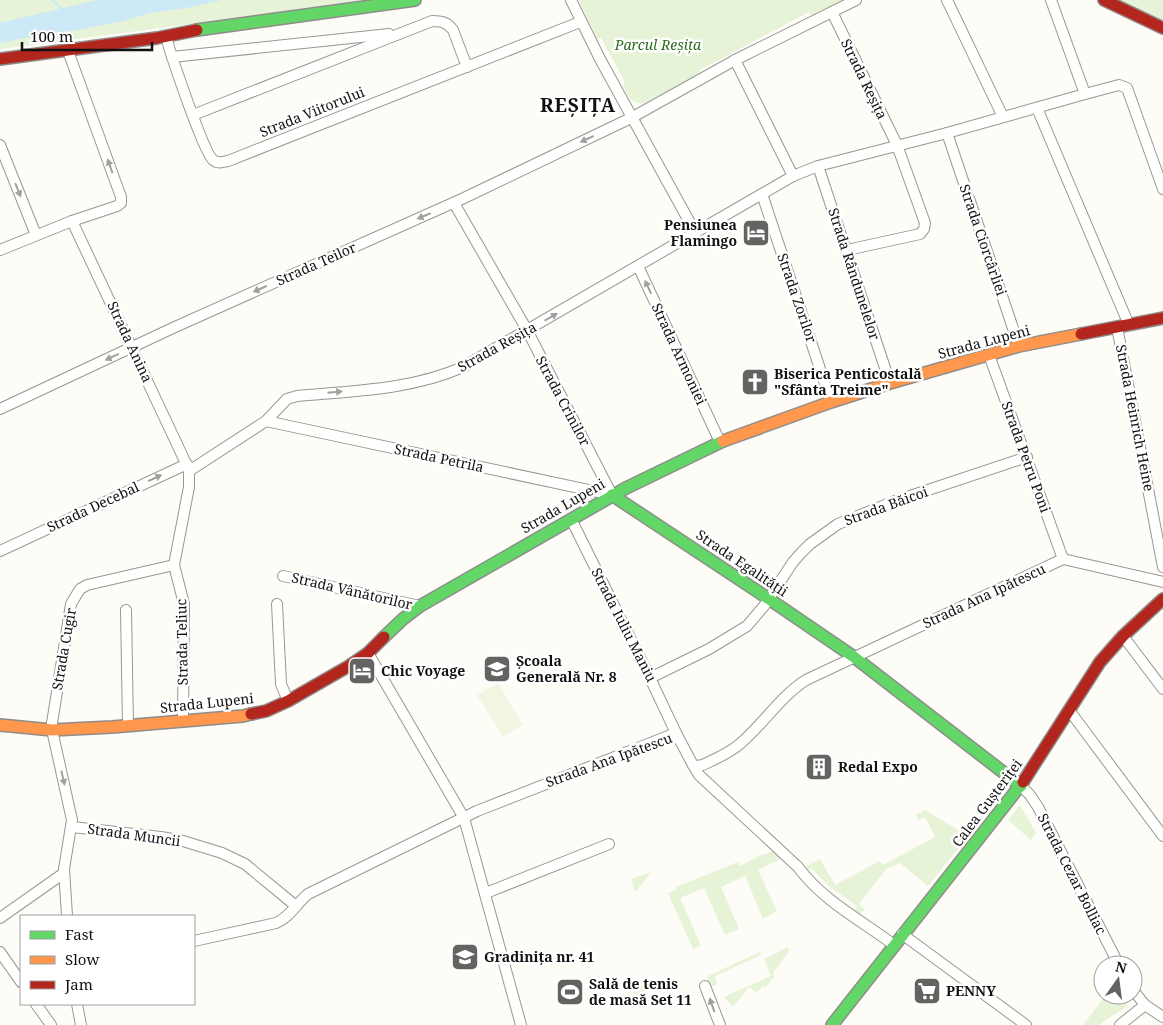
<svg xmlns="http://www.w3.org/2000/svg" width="1163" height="1025" viewBox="0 0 1163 1025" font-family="'Noto Serif',serif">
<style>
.green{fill:#e7f3d7}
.pitch{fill:#f0f6e1}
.water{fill:#cde8f7}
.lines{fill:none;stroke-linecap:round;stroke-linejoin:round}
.stream{stroke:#cde8f7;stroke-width:2.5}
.street-casing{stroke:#979795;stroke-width:12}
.fast-casing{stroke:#8e8d8b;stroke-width:14}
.slow-casing{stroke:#8e8d8b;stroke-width:14}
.jam-casing{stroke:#8e8d8b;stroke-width:14}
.street{stroke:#fffffe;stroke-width:10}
.fast{stroke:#63d668;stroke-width:11}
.slow{stroke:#ff974d;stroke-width:11}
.jam{stroke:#b3261e;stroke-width:11}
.oneway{fill:#a0a09f}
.labels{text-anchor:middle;stroke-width:5;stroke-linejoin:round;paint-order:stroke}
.park-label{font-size:14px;font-style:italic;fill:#2f6b1f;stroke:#fff}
.street-label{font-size:14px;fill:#111;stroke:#fff}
.poi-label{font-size:14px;font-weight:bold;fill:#111;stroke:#fff;text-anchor:start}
.district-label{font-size:19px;font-weight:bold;letter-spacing:1px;fill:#111;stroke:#fff}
</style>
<rect width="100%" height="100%" fill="#fdfcf7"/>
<g class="green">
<polygon points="0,0 374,0 0,49"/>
<path d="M579,0H846L812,16L809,12L700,70L699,75L644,103C631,105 628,95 623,85L625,82L601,38L597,39Z"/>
<polygon points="1118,0 1163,0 1163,21 1159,18"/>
<polygon points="1020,805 1036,833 1031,840 1008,820"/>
<path d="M925,810L968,836L928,886L900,863L886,869L859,904L865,909C861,914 859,915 854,912L857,906L830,887L811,868L806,874L805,870L807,866L820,859L835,885L880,861L883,865L935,837L925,817L918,820L916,815Z"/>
<polygon points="772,851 781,859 758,870 777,911 763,919 745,876 721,887 739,929 725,935 704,888 680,898 701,946 693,949 668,893 676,890 676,887 738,862 740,866 763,854 764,855"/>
<polygon points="652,872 635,892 631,879"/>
<polygon points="788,947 789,951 773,973 774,977 765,988 763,986 757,993 749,987 733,1007 724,997 771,976 764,959"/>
<polygon points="760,952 761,955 715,976 717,984 709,988 707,982 708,976"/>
<polygon points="641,981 650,1004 639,1008 630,985"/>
<polygon points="1106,995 1123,995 1128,1006 1112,1016 1099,1025 1083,1025"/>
</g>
<polygon class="pitch" points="498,683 523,725 503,737 477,695"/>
<polygon class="water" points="97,0 222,0 186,8 150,13 123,21 77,30 39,35 0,43 0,23"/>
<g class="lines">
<polyline class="stream" points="52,0 62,9"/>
<g class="street-casing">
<g id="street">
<polyline points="571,0 600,59 695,232"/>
<polyline points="947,0 1003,117"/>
<polyline points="1051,0 1085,94"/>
<polyline points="832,12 897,145 925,223 924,229 920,234 847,250"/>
<path d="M166,36C170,53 204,153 213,160C218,164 223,162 228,161L580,22"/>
<polyline points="172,57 389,34"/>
<polyline points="735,60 793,176"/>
<polyline points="1037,108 1129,325"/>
<path d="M193,115L432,21C441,21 447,22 453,30L467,67"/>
<polyline points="947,133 1019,346"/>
<polyline points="0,145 36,235"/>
<polyline points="818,166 890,383"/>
<polyline points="762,194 831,402"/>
<polyline points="454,203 527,330 612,495"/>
<polyline points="0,250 72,221 117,206 121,203 121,197 68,51"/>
<polyline points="638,266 720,442"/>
<polyline points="1117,327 1163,567"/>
<polyline points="989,355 1063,559"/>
<polyline points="0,409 175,327 464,198 631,118 735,60 856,0"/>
<polyline points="266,421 612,495"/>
<path d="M189,471L266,421L287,399L297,396C352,391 411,390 463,367L793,176L818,166L947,133L1085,94L1119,85L1127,88L1163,189"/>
<polyline points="571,519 650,678 676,733"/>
<polyline points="0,551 187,464"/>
<polyline points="174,565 184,604 183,721"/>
<polyline points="283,576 420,606"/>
<polyline points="277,604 281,684 288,701"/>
<polyline points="126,610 128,726"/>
<polyline points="1123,636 1163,689"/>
<polyline points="368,653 464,818 521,1025"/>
<polyline points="650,678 709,649 747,626 764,606 793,562 801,553 810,544 838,524 895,501 1027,457"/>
<polyline points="1069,710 1163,836"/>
<path d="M693,765L699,775L798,867C823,901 861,920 894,945"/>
<polyline points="1021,786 1030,795 1038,807 1119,965"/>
<polyline points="72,827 161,837 183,841 222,853 245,864 296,906"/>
<polyline points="486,893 609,844"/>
<polyline points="67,916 64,869 72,820 52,730 52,723 71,604 80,589 87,585 174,565 189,487 189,471 183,457 72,221"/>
<polyline points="0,918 64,873"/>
<polyline points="902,934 1026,1025"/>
<path d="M194,941L276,923C290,917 296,904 308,894L477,811L676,733L693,765C700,767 705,764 711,761C722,756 733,750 741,743C764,723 781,696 806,680L1063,559L1163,582"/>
<polyline points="0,952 21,982"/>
<polyline points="705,986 720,1025"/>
<polyline points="1133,990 1145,1005 1163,1017"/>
<polyline points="36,1004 51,1025"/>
<polyline points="77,1004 81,1025"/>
<polyline points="1120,1025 1145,1005"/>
</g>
</g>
<g class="fast-casing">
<g id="fast">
<polyline points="197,30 415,0"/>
<polyline points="612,495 769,599 854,657 1021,786"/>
<polyline points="384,637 403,619 420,606 626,488 723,441"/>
<polyline points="832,1025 1023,782"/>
</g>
</g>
<g class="slow-casing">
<g id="slow">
<polyline points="723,441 831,402 890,383 1019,346 1081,334"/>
<polyline points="0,725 52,730 112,727 243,716 251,714"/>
</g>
</g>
<g class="jam-casing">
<g id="jam">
<polyline points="1104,0 1163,28"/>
<polyline points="0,59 157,38 197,30"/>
<polyline points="1081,334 1163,318"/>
<polyline points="251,714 266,711 288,701 349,666 368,653 384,637"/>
<polyline points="1023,782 1100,662 1123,636 1163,599"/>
</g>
</g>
<use href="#street" class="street"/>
<use href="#fast" class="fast"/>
<use href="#slow" class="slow"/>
<use href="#jam" class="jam"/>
</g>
<defs><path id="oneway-solid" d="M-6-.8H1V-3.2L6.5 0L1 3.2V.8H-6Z" transform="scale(1.25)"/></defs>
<g class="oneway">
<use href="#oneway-solid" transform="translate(587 139) rotate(155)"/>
<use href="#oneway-solid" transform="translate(110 166) rotate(-110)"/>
<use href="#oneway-solid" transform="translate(18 190) rotate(68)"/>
<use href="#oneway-solid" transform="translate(424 216) rotate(157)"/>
<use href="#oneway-solid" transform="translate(648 287) rotate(-115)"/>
<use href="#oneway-solid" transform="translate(260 289) rotate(156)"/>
<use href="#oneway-solid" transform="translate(551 317) rotate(-30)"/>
<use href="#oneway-solid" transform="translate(112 357) rotate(155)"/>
<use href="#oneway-solid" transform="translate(335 392) rotate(-5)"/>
<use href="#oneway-solid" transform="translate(155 478) rotate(-25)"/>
<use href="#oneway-solid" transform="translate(63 778) rotate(77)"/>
<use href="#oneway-solid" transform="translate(712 1005) rotate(-110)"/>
</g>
<defs>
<g id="hotel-square" transform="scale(1.4375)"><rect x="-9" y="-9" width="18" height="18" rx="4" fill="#646362" stroke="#fff"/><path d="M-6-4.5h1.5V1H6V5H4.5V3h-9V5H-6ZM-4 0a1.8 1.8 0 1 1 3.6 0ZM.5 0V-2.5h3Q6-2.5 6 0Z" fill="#fff"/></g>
<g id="church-square" transform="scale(1.4375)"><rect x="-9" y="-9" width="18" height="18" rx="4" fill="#646362" stroke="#fff"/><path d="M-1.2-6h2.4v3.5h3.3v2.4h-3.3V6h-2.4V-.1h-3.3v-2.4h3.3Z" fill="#fff"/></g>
<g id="school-square" transform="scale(1.4375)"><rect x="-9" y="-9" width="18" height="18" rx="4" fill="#646362" stroke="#fff"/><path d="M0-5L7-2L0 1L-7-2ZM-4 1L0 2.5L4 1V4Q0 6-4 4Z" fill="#fff"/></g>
<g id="building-square" transform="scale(1.4375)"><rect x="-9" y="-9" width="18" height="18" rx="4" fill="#646362" stroke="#fff"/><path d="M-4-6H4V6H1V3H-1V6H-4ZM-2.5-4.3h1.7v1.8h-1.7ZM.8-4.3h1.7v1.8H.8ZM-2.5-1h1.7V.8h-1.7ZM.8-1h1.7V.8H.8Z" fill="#fff"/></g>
<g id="supermarket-square" transform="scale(1.4375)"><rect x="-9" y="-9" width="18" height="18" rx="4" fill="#646362" stroke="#fff"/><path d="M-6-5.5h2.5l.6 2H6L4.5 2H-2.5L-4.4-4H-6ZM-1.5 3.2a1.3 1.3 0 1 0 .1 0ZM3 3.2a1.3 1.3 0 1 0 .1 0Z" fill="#fff"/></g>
<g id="stadium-square" transform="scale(1.4375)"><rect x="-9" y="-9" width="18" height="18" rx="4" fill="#646362" stroke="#fff"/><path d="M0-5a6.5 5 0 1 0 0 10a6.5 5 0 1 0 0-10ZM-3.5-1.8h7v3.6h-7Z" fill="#fff"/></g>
</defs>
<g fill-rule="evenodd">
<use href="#hotel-square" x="756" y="233"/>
<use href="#church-square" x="755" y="382"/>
<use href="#school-square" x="497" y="669"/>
<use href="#hotel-square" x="362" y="671"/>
<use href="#building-square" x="819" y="767"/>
<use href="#school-square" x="465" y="957"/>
<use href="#supermarket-square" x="927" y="991"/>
<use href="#stadium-square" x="570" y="992"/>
</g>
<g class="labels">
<g class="park-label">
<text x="658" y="50">Parcul Reșița</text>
</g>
<g class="street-label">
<text transform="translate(864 79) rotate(64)" y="5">Strada Reșița</text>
<text transform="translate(312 112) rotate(-22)" y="5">Strada Viitorului</text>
<text transform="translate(983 240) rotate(71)" y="5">Strada Ciorcârliei</text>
<text transform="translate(316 264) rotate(-24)" y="5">Strada Teilor</text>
<text transform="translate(854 274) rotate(72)" y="5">Strada Rândunelelor</text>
<text transform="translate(797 298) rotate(71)" y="5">Strada Zorilor</text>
<text transform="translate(130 342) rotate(65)" y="5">Strada Anina</text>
<text transform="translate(984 342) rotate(-15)" y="5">Strada Lupeni</text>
<text transform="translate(497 347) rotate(-29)" y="5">Strada Reșița</text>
<text transform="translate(679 354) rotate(65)" y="5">Strada Armoniei</text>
<text transform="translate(563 401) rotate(62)" y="5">Strada Crinilor</text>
<text transform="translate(1135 418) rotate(79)" y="5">Strada Heinrich Heine</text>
<text transform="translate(1026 457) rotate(70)" y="5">Strada Petru Poni</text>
<text transform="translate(439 458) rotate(12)" y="5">Strada Petrila</text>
<text transform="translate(563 506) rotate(-30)" y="5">Strada Lupeni</text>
<text transform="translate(886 506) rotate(-20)" y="5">Strada Băicoi</text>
<text transform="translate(93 507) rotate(-25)" y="5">Strada Decebal</text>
<text transform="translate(742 563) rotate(34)" y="5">Strada Egalității</text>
<text transform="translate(352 591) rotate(13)" y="5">Strada Vânătorilor</text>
<text transform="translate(984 596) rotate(-25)" y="5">Strada Ana Ipătescu</text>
<text transform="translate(624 625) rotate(63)" y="5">Strada Iuliu Maniu</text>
<text transform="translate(182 642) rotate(-91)" y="5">Strada Teliuc</text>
<text transform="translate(64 649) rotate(-80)" y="5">Strada Cugir</text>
<text transform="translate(207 703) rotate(-6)" y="5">Strada Lupeni</text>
<text transform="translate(609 760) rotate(-20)" y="5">Strada Ana Ipătescu</text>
<text transform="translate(987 803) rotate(-53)" y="5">Calea Gușteriței</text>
<text transform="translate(134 835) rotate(8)" y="5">Strada Muncii</text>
<text transform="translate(1072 874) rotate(63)" y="5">Strada Cezar Bolliac</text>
</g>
<g class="poi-label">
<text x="737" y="230" text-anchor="end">Pensiunea<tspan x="737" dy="16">Flamingo</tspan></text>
<text x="774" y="379">Biserica Penticostală<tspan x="774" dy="16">"Sfânta Treime"</tspan></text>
<text x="516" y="666">Școala<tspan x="516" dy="16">Generală Nr. 8</tspan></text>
<text x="381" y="676">Chic Voyage</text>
<text x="838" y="772">Redal Expo</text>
<text x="484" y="962">Gradinița nr. 41</text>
<text x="589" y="989">Sală de tenis<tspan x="589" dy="16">de masă Set 11</tspan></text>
<text x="946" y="996">PENNY</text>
</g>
<g class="district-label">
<text x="578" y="112">REȘIȚA</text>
</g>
</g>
<rect x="20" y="915" width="175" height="90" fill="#ffffff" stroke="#a0a0a0"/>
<rect x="30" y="931" width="25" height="8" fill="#63d668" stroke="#a0a0a0"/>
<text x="65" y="940" font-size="15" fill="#111111">Fast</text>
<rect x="30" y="956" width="25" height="8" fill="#ff974d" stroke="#a0a0a0"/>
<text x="65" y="965" font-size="15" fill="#111111">Slow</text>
<rect x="30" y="981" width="25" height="8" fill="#b3261e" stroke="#a0a0a0"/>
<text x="65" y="990" font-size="15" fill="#111111">Jam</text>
<g transform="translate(1118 980) rotate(14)"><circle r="24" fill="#ffffff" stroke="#a0a0a0"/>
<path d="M0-4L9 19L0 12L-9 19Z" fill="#646362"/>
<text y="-8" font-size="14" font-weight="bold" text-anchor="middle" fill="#111111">N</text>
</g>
<path d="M22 42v8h130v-8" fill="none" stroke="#111111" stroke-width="2.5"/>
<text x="30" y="42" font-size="15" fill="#111111" stroke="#ffffff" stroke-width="4" paint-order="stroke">100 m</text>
</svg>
